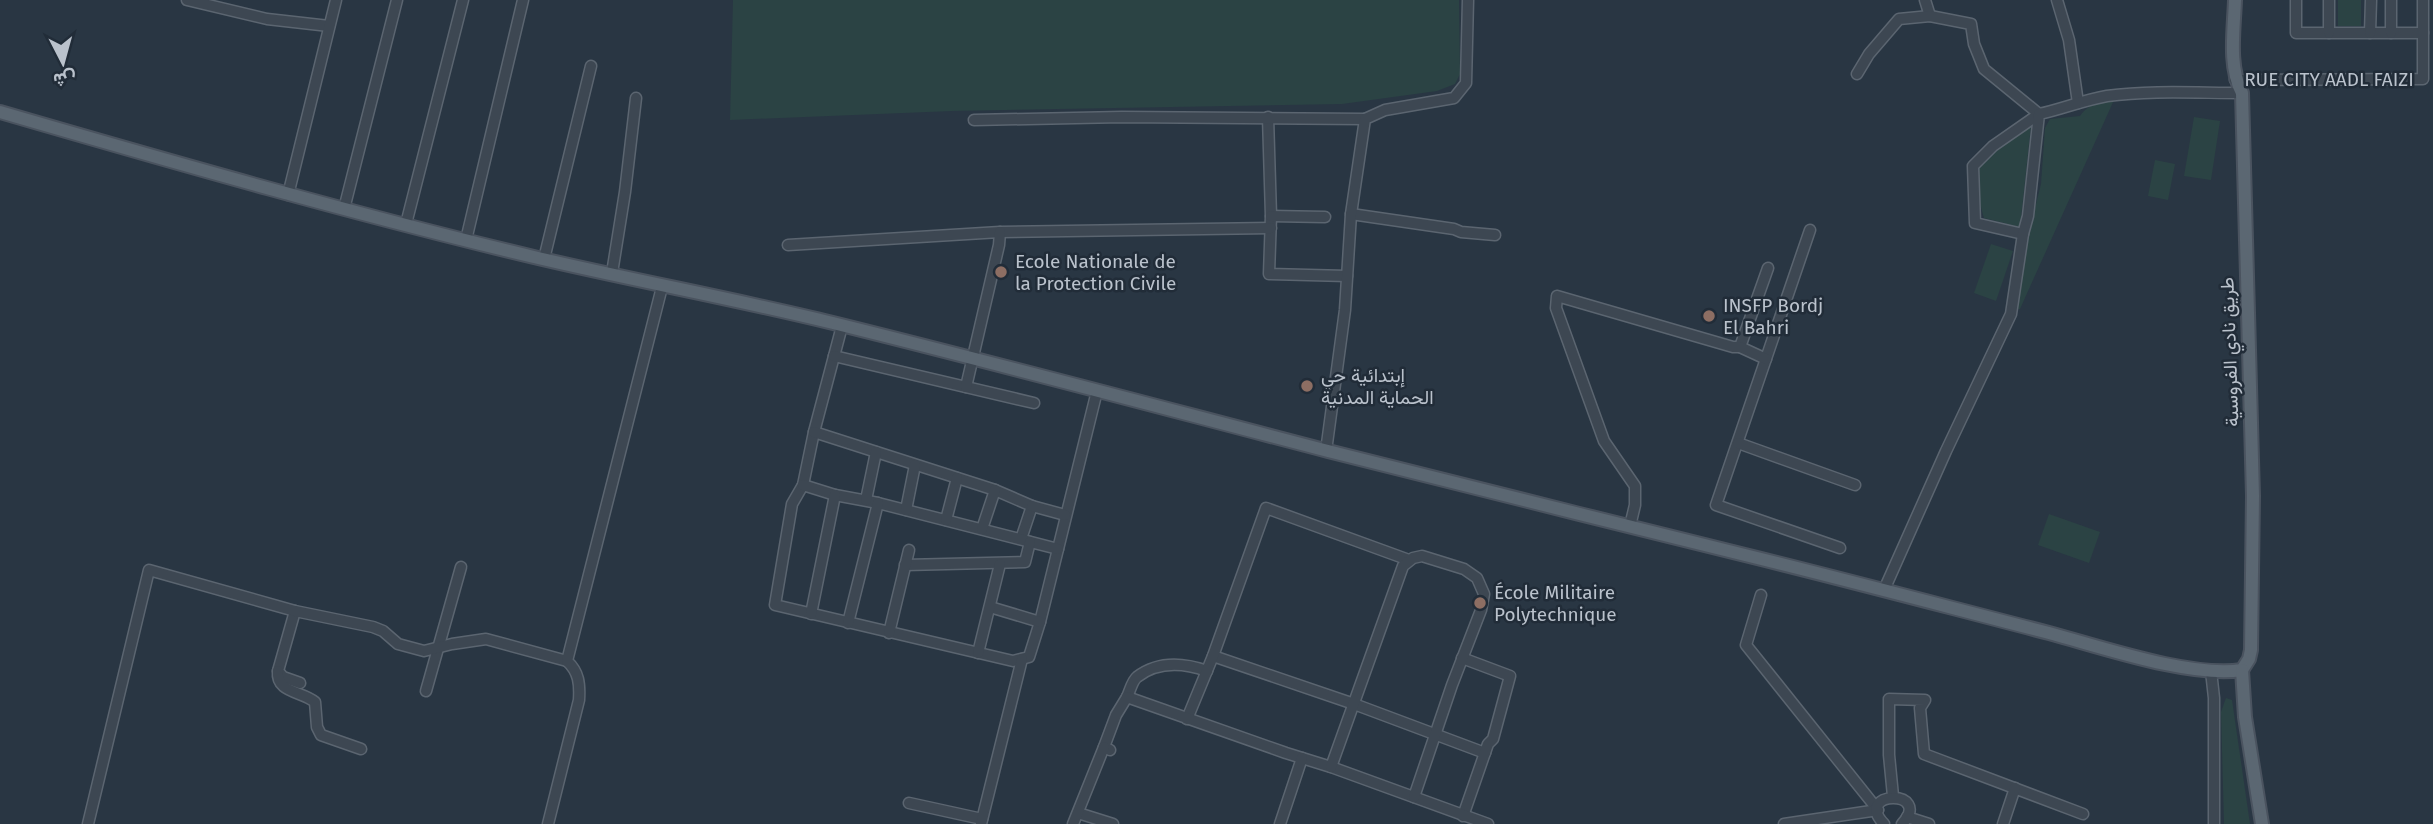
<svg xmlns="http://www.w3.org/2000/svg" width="2433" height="824" viewBox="0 0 2433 824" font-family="'Fira Sans',Vazirmatn,sans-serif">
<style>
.green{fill:#2b4344}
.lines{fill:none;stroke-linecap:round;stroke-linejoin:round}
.minor-casing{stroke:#5b6570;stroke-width:13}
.major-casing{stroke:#4a535f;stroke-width:16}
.minor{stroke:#3d4752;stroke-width:10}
.major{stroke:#5b6772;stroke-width:12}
.education-dot{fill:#8d6e63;stroke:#212c38;stroke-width:2.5}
.labels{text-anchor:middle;stroke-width:5;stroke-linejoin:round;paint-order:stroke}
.street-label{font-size:19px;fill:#bac2cc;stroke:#212c38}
.poi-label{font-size:19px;fill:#bac2cc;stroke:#212c38;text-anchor:start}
</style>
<rect width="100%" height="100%" fill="#293643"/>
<g class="green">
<polygon points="733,0 1459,0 1460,74 1455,84 1437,91 1342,104 952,111 730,120"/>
<rect x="2338" y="0" width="23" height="26"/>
<path d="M2114,100L2020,309H2017L2028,236L2041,184L2045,128L2050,119L2080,116C2089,103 2099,103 2114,100Z"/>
<polygon points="2194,117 2220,121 2211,180 2184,176"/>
<path d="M2029,124L2031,126L2020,227L1984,218C1979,200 1972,179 1982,162Z"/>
<polygon points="2155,160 2175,164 2168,200 2148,196"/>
<polygon points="1991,244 2013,251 1996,301 1974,293"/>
<polygon points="2049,514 2100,532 2089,563 2038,545"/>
<polygon points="2226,698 2232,700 2250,824 2224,824 2221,712"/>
</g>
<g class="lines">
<g class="minor-casing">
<g id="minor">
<polyline points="187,0 267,19 329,26"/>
<polyline points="1925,0 1930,16"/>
<polyline points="2057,0 2069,40 2078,103"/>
<polyline points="2296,0 2296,33 2423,33"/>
<polyline points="2391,0 2391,33"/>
<polyline points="2329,33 2329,0"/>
<polyline points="2370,33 2371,0"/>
<polyline points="1857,74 1869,54 1899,19 1930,16 1971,24 1974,44 1984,69 2039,114 1993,146 1973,166 1975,223 2023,234"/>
<polyline points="2235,80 2423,79 2423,0"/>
<polyline points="1268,117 1271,216 1269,274 1347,276"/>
<polyline points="974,120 1122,117 1365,119"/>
<polyline points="288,195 336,0"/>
<polyline points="344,209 397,0"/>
<polyline points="1351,214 1454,229 1461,232 1495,235"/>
<polyline points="1271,216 1325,217"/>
<polyline points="406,224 463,0"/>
<polyline points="1810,230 1716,505 1840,548"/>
<polyline points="466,240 523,0"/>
<polyline points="788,245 1000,232 1271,228"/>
<polyline points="544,259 591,66"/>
<polyline points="612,273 625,192 636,98"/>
<polyline points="842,326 814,432 803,485 792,504 775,605 1013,661 1029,657 1040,622 1097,391"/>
<polyline points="1740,347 1768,268"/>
<polyline points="834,356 1034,403"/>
<polyline points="966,387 999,245 1000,232"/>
<polyline points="814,432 995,490 1032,506 1021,539"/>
<polyline points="1738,443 1855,485"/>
<polyline points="1326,451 1345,310 1351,214 1365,119 1385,110 1454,98 1466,83 1468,0"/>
<polyline points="803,485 835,495 878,503 1058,549"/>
<polyline points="866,500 876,452"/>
<polyline points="1032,506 1065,515"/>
<polyline points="906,510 915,465"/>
<polyline points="946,520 957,478"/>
<polyline points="1630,526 1635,505 1635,486 1604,441 1556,308 1557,296 1733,347 1740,347 1766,359"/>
<polyline points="982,529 995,490"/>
<polyline points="905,565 1025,562 1030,542"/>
<path d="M1884,590L1946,451L2011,314L2023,234L2028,216L2039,114C2062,109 2084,100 2107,96C2151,90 2197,93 2242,93"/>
<polyline points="1761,595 1746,645 1878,810"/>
<polyline points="990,607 1040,622"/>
<polyline points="295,611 278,671 283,677 300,683"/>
<polyline points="811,614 835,495"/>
<polyline points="848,623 878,503"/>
<polyline points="889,633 909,550"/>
<polyline points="978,653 1000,564"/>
<polyline points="1213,656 1354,704 1485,753"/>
<polyline points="1462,658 1510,676 1493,739 1488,744 1463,816"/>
<path d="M278,671C276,693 302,691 315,702L317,727L321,735L361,749"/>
<polyline points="2211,671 2214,698 2214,824"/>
<polyline points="426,691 461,567"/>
<path d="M1127,697C1130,691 1132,681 1137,677C1158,661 1184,663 1207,671"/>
<polyline points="1187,719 1213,656 1266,508 1409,560"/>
<polyline points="1110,750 1104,747 1116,715 1127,697 1286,753 1331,767 1488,824"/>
<polyline points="1331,767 1403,566 1413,558 1422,556 1464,569 1477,578 1484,594 1481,610 1452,685 1414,797"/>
<polyline points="1893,796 1889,755 1889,699 1925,700 1920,708 1924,754 2083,814"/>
<polyline points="909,803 982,819"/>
<polyline points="1078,813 1113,824"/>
<polyline points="1907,817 1929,824"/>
<polyline points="88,824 149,570 295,611 373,627 383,631 398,644 424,651 452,644 486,639 567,661"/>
<path d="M548,824L579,700C580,684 579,672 567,661L662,287"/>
<polyline points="981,824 1022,659"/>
<polyline points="1073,824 1104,747"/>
<polyline points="1280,824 1302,758"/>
<polyline points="1784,824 1878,810"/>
<path d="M1884,824C1852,790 1934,789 1902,824"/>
<polyline points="2003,824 2015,788"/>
</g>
</g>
<g class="major-casing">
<g id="major">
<path d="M0,112C179,164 357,215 538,258C636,281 735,299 833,323C999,364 1163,408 1328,451C1467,487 1606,520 1745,555C1847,580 1948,607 2049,633C2101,647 2191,678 2242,670L2249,659L2251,650L2253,496L2242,93C2228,66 2234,30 2235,0"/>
<polyline points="2242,670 2245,717 2262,824"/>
</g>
</g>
<use href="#minor" class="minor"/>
<use href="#major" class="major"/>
</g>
<g class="education-dot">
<circle cx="1001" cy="272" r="7"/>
<circle cx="1709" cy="316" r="7"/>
<circle cx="1307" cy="386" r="7"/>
<circle cx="1480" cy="603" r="7"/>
</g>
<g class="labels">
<g class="street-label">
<text x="2329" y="86">RUE CITY AADL FAIZI</text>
<text transform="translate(2229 352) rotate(-92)" y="7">طريق نادي الفروسية</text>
</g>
<g class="poi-label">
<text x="1015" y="268">Ecole Nationale de<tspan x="1015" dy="22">la Protection Civile</tspan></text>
<text x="1723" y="312">INSFP Bordj<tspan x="1723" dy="22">El Bahri</tspan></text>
<text x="1321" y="382">إبتدائية حي<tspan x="1321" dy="22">الحماية المدنية</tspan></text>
<text x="1494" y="599">École Militaire<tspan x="1494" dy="22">Polytechnique</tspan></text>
</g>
</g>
<g transform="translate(63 63) rotate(174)" stroke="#212c38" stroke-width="5" paint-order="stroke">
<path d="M0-5L12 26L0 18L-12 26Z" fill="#bac2cc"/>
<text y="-10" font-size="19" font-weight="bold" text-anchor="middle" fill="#bac2cc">ش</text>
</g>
</svg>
